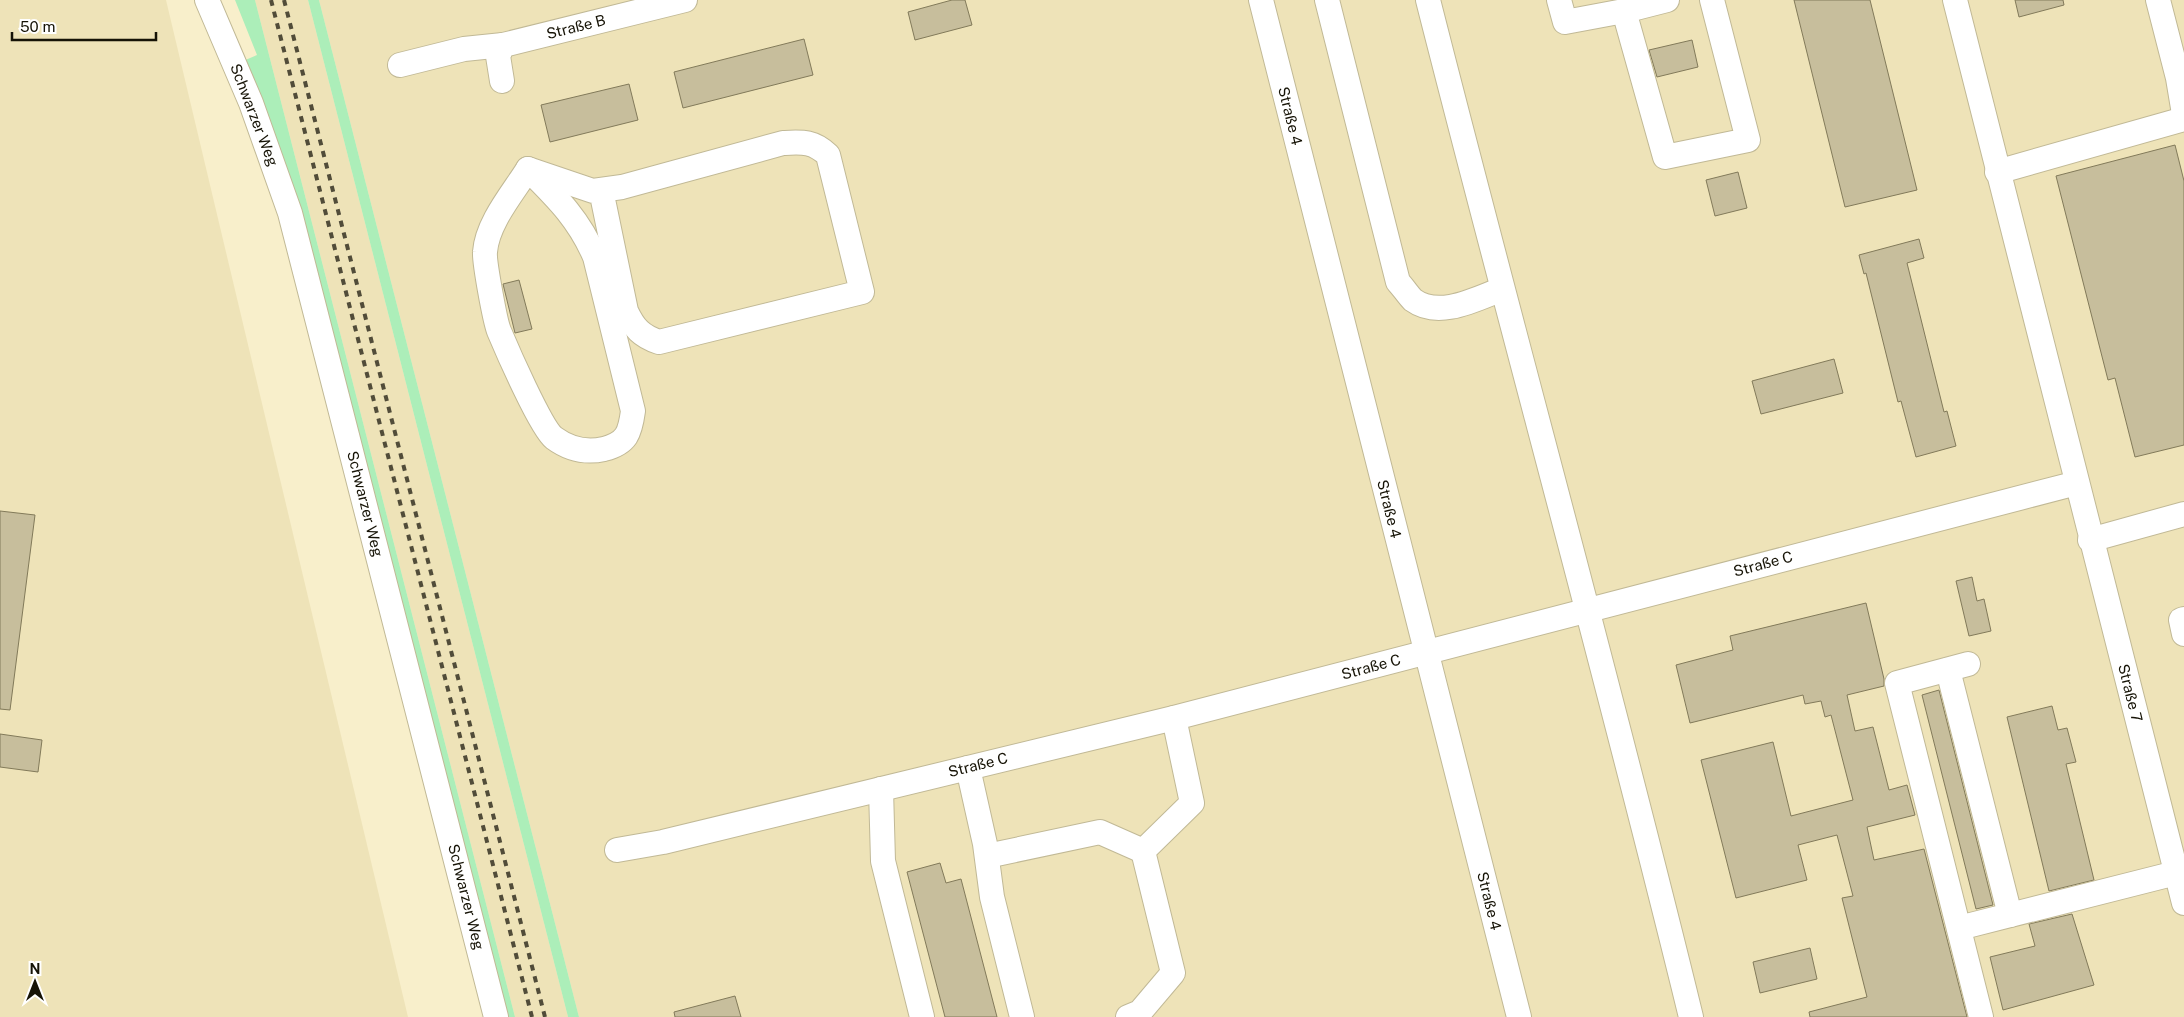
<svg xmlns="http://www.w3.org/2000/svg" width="2184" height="1017" viewBox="0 0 2184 1017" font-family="'Public Sans',sans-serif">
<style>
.built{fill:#eee3b8}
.green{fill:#aceeb9}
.building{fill:#c7be9c;stroke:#827a5a}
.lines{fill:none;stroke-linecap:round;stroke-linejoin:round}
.minor-casing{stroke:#c1b996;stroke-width:26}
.minor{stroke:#fff;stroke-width:24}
.rail{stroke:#514c39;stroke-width:4;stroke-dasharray:6 6;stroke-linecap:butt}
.labels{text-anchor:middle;stroke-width:4.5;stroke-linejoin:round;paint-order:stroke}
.street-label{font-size:15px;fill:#161306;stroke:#fff}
</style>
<rect width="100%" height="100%" fill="#f8efcb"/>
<g class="built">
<polygon points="0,0 166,0 408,1017 0,1017"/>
<polygon points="255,0 308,0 568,1017 515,1017"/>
<polygon points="319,0 2184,0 2184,1017 579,1017"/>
</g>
<g class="green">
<polygon points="235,0 255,0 515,1017 504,1017 298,207 275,135 243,61 257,55"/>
<polygon points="308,0 319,0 579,1017 568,1017"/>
</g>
<g class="building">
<polygon points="952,0 965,0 972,25 915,40 908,12"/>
<polygon points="1794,0 1870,0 1917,190 1845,207"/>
<polygon points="2015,0 2063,0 2064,5 2019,17"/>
<polygon points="804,39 813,75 683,108 674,72"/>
<polygon points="1692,40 1698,67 1657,77 1649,50"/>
<polygon points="629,84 638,120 550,142 541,105"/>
<polygon points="2175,145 2184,181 2184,445 2135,457 2115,378 2108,380 2056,176"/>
<polygon points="1738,172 1747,208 1715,216 1706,180"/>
<polygon points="1919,239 1924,258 1907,263 1944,412 1947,411 1956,446 1916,457 1901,401 1898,402 1866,273 1864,274 1859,255"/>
<polygon points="519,280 532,329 515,333 503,284"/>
<polygon points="1834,359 1843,393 1761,414 1752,381"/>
<polygon points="0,511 35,515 10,710 0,709"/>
<polygon points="1972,577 1977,601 1984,599 1991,631 1969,636 1956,581"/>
<polygon points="1866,603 1884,679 1884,686 1847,695 1855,731 1873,727 1889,790 1907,785 1915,815 1867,827 1874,860 1924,849 1967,1017 1810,1017 1809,1012 1867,997 1842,898 1853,896 1837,835 1798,845 1807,880 1736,898 1701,760 1773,742 1791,816 1853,800 1831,715 1825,717 1821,701 1805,704 1803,695 1690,723 1676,665 1733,650 1730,636"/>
<polygon points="1939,690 1993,905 1976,909 1922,695"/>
<polygon points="2052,706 2058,730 2067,728 2076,762 2066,764 2094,880 2049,891 2007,717"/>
<polygon points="0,734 42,740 38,772 0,767"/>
<polygon points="940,863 946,883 961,879 997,1017 945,1017 907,872"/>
<polygon points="2072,914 2094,985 2003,1010 1990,957 2035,946 2029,924"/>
<polygon points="1810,948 1817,979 1760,993 1753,962"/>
<polygon points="735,996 741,1017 675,1017 674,1012"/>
</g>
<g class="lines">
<g class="minor-casing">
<g id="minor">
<polyline points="207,0 251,103 290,213 496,1017"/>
<polyline points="1261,0 1519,1017"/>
<path d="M1327,0L1398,282C1403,287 1408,295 1413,300C1439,319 1476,299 1502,289"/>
<path d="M1428,0C1514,339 1608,677 1691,1017"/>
<polyline points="1559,0 1565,22 1624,11 1667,0"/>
<polyline points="1955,0 2184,903"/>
<polyline points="2158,0 2178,78 2184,114"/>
<polyline points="1624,11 1665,157 1748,140 1712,0"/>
<polyline points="400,65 464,49 503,45"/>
<polyline points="502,81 498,56 503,45 685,0"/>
<path d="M528,169L593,191L622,187L783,143C803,142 813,141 828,155L862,292L659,342C641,336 634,328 626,311L601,190"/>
<path d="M528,169C556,197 579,219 595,257L633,411C630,433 627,443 604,449C586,453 569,449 554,438C541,428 507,350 499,331C495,321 484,261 485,252C487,223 513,193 528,169Z"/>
<polyline points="1997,172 2184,119"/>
<polyline points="2090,540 2184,514"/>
<polyline points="2184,619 2181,620 2184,634"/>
<polyline points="1968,664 1897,683 1981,1017"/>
<polyline points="1948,670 2010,915"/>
<polyline points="968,768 985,844 992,897 1022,1017"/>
<polyline points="881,789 883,861 922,1017"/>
<polyline points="617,850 663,842 1174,718 2077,483"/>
<polyline points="987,856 1100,832 1143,851"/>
<polyline points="1959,928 2176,873"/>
<polyline points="1128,1017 1140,1012 1173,973 1143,851 1192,803 1174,718"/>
</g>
</g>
<use href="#minor" class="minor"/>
<g class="rail">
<polyline points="271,0 532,1017"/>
<polyline points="284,0 545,1017"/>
</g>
</g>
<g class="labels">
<g class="street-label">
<text transform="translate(576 27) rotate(-14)" y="5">Straße B</text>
<text transform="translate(254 115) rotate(69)" y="5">Schwarzer Weg</text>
<text transform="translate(1290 116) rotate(76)" y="5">Straße 4</text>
<text transform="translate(365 504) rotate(76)" y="5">Schwarzer Weg</text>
<text transform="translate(1389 509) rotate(76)" y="5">Straße 4</text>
<text transform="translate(1763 564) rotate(-15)" y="5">Straße C</text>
<text transform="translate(1371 667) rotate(-15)" y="5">Straße C</text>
<text transform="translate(2130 693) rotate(76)" y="5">Straße 7</text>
<text transform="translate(978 765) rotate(-14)" y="5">Straße C</text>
<text transform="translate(466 897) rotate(76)" y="5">Schwarzer Weg</text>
<text transform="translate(1489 901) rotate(76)" y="5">Straße 4</text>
</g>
</g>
<g transform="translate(35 982)" stroke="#ffffff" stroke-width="4" paint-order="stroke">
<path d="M0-4L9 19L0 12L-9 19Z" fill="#161306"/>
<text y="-8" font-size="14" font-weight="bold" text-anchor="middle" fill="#161306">N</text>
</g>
<path d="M12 32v8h144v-8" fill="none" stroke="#161306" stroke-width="2.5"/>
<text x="20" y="32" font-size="15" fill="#161306" stroke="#ffffff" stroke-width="4" paint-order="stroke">50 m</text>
</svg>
